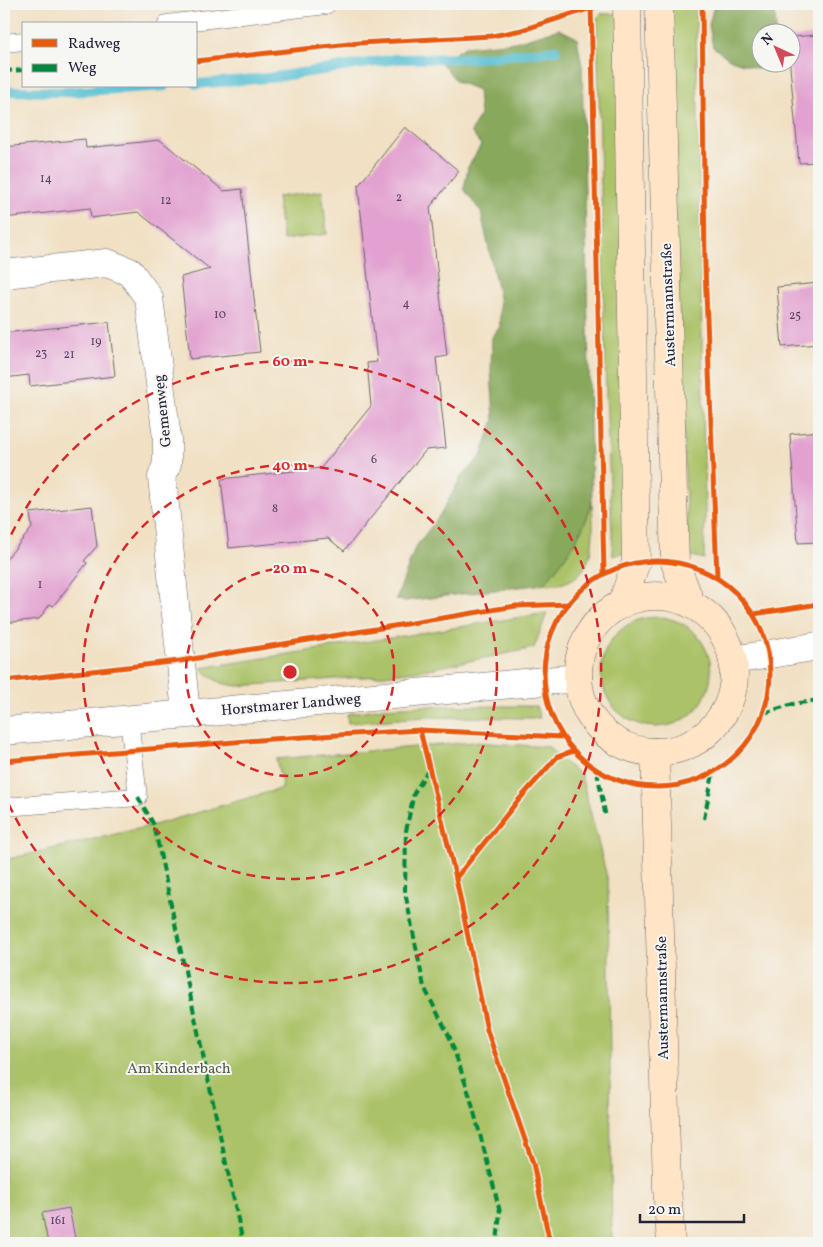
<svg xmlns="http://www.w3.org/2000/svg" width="823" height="1247" viewBox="0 0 823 1247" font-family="Vollkorn,serif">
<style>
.green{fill:#abc267;stroke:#667251}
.forest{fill:#88a85c;stroke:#55654c}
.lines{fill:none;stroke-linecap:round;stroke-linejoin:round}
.stream{stroke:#56bfd2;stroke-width:10}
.building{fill:#e2a1d0}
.service-casing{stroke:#6a646b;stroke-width:19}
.minor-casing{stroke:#6a646b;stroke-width:29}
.secondary-casing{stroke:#6a646b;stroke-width:29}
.service{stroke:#fff;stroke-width:18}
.minor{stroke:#fff;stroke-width:28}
.secondary{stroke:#ffe4c6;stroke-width:28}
.quiet{stroke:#00873e;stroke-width:4;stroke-dasharray:8 4;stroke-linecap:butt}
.cycleway-casing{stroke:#f6f6f2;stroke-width:8}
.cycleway{stroke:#e8590c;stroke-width:5}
.ring{fill:none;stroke:#d62828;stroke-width:2.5;stroke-dasharray:9 6}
.labels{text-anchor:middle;stroke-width:4;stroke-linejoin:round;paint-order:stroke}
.number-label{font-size:12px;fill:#524260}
.street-label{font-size:15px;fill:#22223b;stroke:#f6f6f2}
.park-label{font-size:15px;fill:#525a4a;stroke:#f6f6f2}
.centre{fill:#d62828;stroke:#f6f6f2;stroke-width:2.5}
.ring-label{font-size:15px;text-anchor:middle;font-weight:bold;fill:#d62828;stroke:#f6f6f2;stroke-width:4;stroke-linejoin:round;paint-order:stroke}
</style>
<rect width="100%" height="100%" fill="#f6f6f2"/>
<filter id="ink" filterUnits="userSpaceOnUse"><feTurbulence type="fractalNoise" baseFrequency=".02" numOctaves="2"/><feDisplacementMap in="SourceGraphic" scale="10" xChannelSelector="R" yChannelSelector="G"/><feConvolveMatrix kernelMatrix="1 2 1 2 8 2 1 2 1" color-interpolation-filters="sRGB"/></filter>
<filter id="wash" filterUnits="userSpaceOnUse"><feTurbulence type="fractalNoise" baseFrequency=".0096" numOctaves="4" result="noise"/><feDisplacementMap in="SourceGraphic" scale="20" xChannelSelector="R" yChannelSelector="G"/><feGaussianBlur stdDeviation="1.12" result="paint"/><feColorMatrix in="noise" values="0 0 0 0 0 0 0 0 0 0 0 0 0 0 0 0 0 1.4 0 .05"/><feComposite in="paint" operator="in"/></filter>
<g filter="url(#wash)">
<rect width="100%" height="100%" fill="#f1e0c3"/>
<g class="green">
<polygon points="689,4 696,10 705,511 704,559 688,555 668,6"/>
<polygon points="601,14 618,14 626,552 613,556 606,394 597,18"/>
<polygon points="322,191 327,234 283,240 277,197"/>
<path d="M592,501C593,529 599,573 563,583C558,585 550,584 544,584C564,560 585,532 592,501Z"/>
<path d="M547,613L534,648L429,669L377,676L239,686C221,685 213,680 201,668Z"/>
<circle cx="656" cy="672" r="55"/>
<polygon points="420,706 536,706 540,718 424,717 348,723 347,714 382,708"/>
<polygon points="474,742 549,747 557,757 581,775 608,881 612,1243 4,1243 4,860 154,825 283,788 276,759"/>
</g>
<g class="forest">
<polygon points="718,4 819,4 819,5 775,9 776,32 760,32 760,62 773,63 759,69 731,60 713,47 709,25 714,5"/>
<path d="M559,29L577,38L582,66L592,501C585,532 564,560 544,584L405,601L396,600L415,548L442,512L461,477L481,456L494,420L491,370L492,337L500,327L499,297L481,212L464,189L468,167L481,145L471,132L480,115L478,90L456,81L441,62L465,47L515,42Z"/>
</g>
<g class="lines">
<g class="stream">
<polyline points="196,84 268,78 396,59 476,58 556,50"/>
<polyline points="4,91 68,92 165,86"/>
</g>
</g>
<g id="blocks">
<g class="building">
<polygon points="819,35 819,162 799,163 790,67 790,37"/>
<polygon points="405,127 459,171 430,207 447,356 436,358 446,448 426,450 344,551 328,538 229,548 221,479 321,468 371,406 367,363 377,362 358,186"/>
<polygon points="85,139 86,148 160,140 224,191 242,189 260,352 190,359 181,277 210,269 138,212 91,218 90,208 4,218 4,147"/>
<polygon points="819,283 819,344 782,347 777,287"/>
<polygon points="109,322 115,376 30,386 29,375 4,378 4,333"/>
<polygon points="819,431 819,542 798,543 790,434"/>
<polygon points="92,506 97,546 84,561 87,563 53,606 50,604 39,619 4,623 4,562 32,528 30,513"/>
<polygon points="69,1208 76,1243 48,1243 42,1213"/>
</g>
</g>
</g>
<g filter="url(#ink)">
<use href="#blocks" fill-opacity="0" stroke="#6a646b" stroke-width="1"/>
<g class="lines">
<g class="service-casing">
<g id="service">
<polyline points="167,24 326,5"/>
<polyline points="4,43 24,41"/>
<polyline points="4,807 138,797 129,719"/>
</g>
</g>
<g class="minor-casing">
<g id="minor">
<polyline points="4,274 107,263 130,272 149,298 167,438 167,464 162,477 186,713"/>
<polyline points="733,660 819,646"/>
<polyline points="4,731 578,678"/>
</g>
</g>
<g class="secondary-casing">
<g id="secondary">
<polyline points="659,4 675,563 691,604"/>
<circle cx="656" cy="674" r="78"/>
<polyline points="622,604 636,562 627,4"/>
<polyline points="655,752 667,1187 671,1243"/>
</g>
</g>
<use href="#service" class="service"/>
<use href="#minor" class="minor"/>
<use href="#secondary" class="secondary"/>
<g class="quiet">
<polyline points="4,71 24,70"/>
<polyline points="764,713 793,704 819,700"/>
<polyline points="429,769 414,793 406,831 405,892 424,987 450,1038 470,1097 491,1176 500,1212 497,1243"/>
<polyline points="597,771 606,818"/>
<polyline points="138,797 154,825 243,1243"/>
<polyline points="704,819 713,774"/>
</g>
<g class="cycleway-casing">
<g id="cycleway">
<polyline points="591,4 604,573"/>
<polyline points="702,4 705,266 717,577"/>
<polyline points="196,61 359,43 492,36 522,30 591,8 627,4"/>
<circle cx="657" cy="674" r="113"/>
<polyline points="754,614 819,604"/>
<polyline points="4,681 180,661 516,606 569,604"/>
<polyline points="420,730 456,878 487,1030 533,1163 550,1243"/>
<polyline points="4,761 271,739 420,730 562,737"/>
<polyline points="456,878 516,803 557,757 574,751"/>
</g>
</g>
<use href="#cycleway" class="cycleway"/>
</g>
</g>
<g class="ring">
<circle cx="290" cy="672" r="104"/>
<circle cx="290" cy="672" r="207"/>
<path d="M5 548A311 311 0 1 1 5 796"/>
</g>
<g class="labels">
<g class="number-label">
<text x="46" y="182">14</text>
<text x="399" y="201">2</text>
<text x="166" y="204">12</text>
<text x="406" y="307">4</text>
<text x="220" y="318">10</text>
<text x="795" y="319">25</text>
<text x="96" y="345">19</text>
<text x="41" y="357">23</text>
<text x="69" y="358">21</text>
<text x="374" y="463">6</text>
<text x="275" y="512">8</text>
<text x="40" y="588">1</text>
<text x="58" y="1224">161</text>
</g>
<g class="street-label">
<text transform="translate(668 305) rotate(-92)" y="5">Austermannstraße</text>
<text transform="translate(162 411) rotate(-96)" y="5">Gemenweg</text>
<text transform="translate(291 704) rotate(-5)" y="5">Horstmarer Landweg</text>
<text transform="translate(662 998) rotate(-91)" y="5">Austermannstraße</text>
</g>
<g class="park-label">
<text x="179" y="1073">Am Kinderbach</text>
</g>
</g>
<circle cx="290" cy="672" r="8" class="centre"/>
<g class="ring-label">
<text x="290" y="366">60 m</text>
<text x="290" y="470">40 m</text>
<text x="290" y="573">20 m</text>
</g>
<rect width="823" height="1247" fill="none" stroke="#f6f6f2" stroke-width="20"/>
<rect x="22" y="22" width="175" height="65" fill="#f6f6f2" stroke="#a1a1a9"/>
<rect x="32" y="39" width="25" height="8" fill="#e8590c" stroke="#a1a1a9"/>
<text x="68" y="48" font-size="15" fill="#22223b">Radweg</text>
<rect x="32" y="64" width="25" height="8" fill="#00873e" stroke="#a1a1a9"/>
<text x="68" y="72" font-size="15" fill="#22223b">Weg</text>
<g transform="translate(776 48) rotate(316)"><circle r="24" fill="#f6f6f2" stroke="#a1a1a9"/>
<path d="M0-4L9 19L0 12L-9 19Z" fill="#d1495b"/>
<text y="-8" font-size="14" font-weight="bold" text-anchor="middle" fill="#22223b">N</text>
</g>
<path d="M640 1214v8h104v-8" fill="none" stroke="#22223b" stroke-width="2.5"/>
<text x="648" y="1214" font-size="15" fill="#22223b" stroke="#f6f6f2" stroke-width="4" paint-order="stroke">20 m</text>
</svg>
